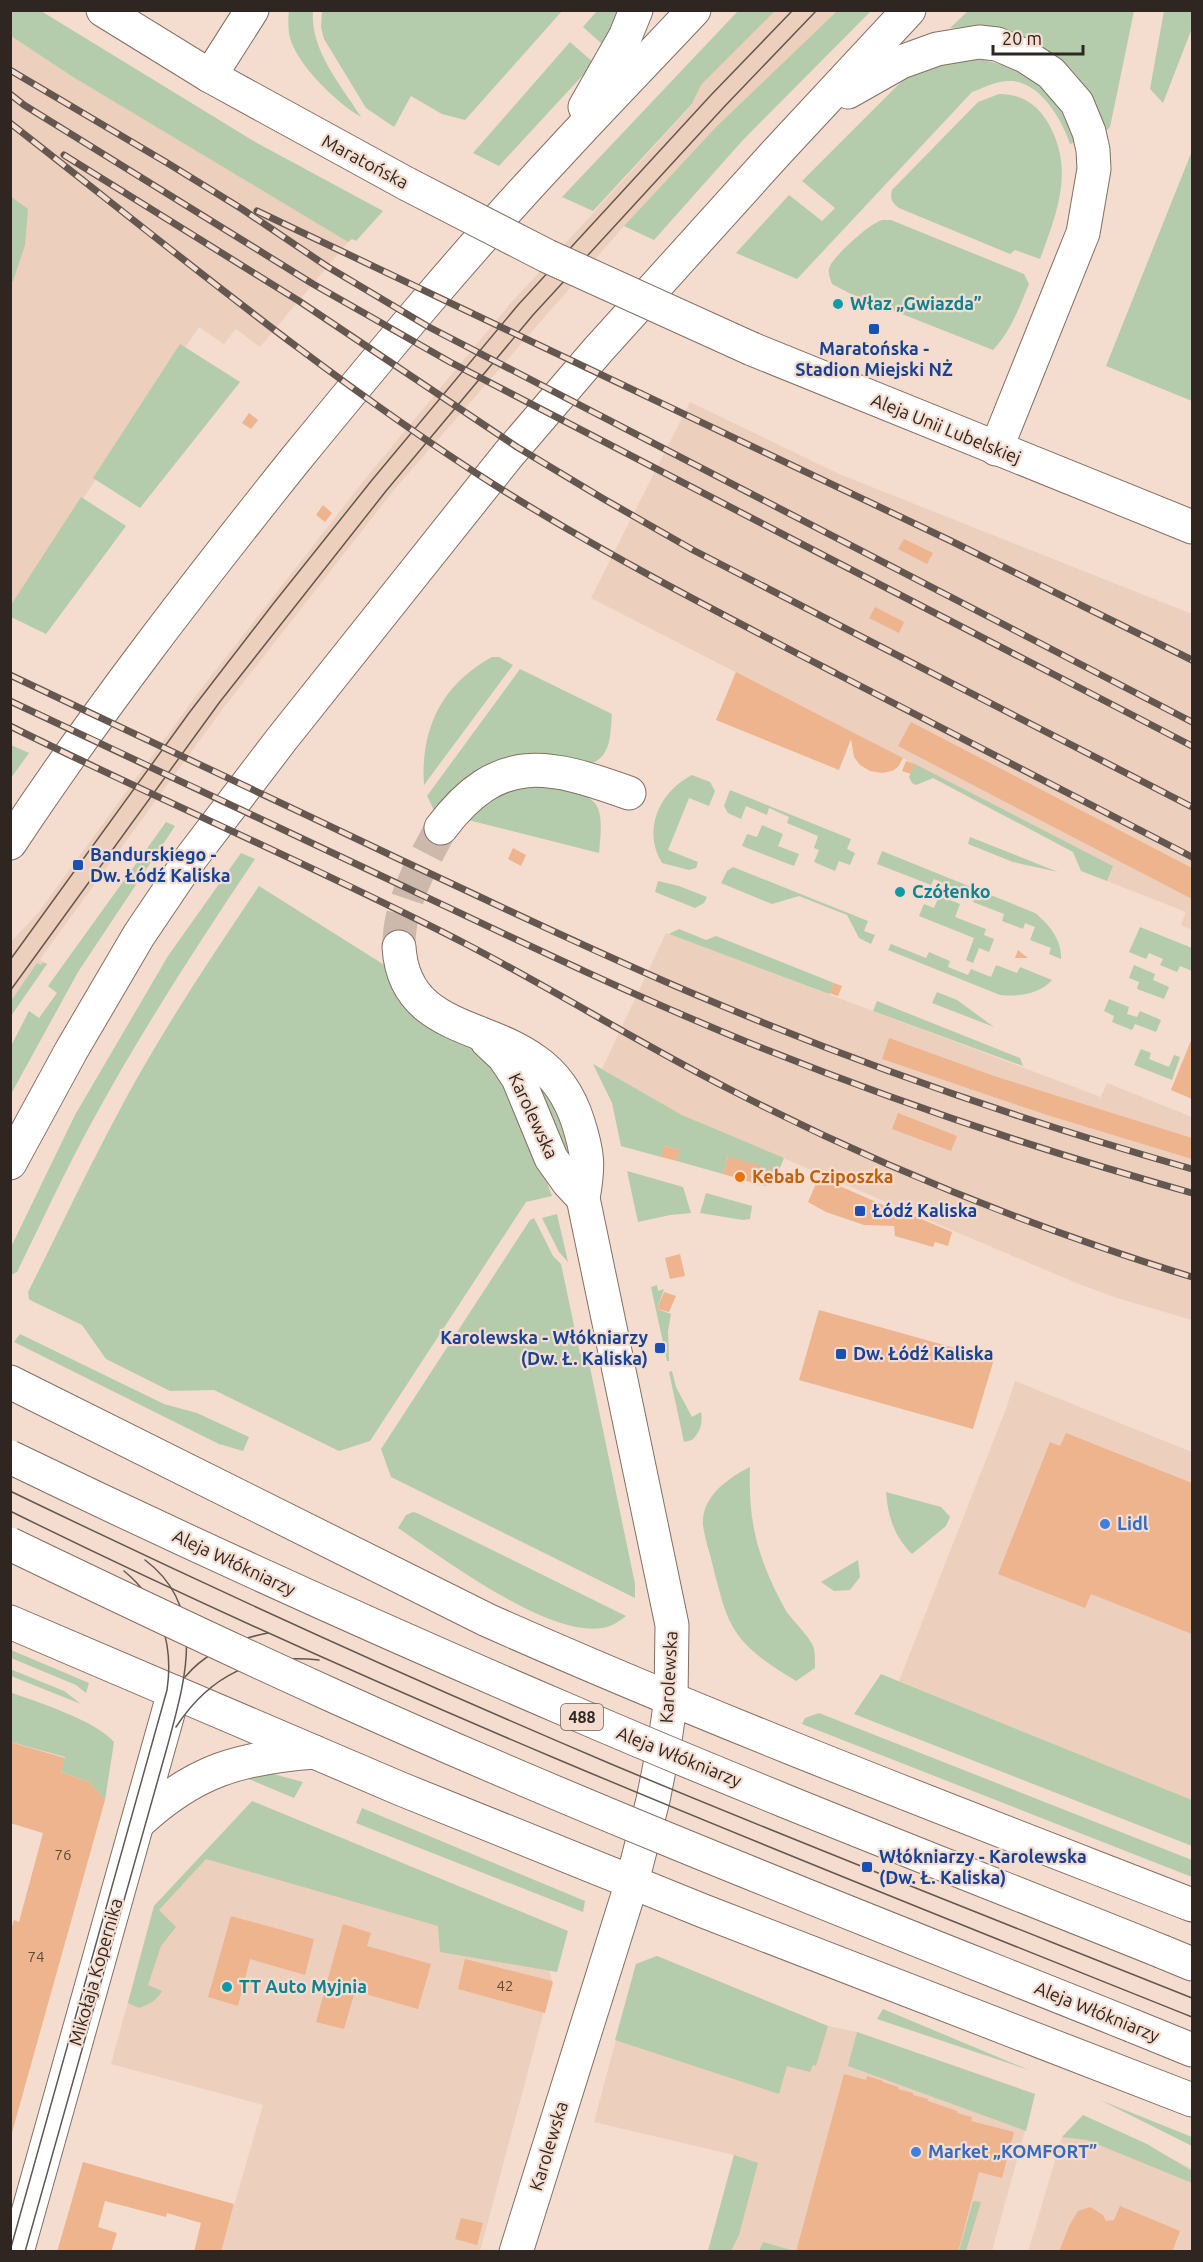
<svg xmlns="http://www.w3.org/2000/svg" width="1203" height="2262" viewBox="0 0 1203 2262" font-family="Ubuntu,sans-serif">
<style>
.built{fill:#edcfbd}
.green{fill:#b4ccab}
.building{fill:#edb48d}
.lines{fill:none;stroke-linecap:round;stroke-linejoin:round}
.minor-tunnel{stroke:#cdb8ac;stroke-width:33;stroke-dasharray:33 16;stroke-linecap:butt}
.minor-casing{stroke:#846f63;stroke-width:35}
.major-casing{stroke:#846f63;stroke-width:35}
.minor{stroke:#fff;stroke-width:33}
.major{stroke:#fff;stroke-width:33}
.tram{stroke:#645750;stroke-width:1.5}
.rail-casing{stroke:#645750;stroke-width:7}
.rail{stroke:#f4dccf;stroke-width:4.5;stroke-dasharray:14;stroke-linecap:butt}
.minor-bridge-casing{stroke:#846f63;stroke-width:35;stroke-linecap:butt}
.major-bridge-casing{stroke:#846f63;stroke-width:35;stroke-linecap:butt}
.minor-bridge{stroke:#fff;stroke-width:33}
.major-bridge{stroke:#fff;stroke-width:33}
.culture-dot{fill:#0f9aa8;stroke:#f4dccf;stroke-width:2}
.transit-dot{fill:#1a4fb4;stroke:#f4dccf;stroke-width:2}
.food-dot{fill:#e8710a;stroke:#f4dccf;stroke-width:2}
.shop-dot{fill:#3f7fe0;stroke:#f4dccf;stroke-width:2}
.labels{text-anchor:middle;stroke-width:4.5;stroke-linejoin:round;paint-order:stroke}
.number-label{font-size:15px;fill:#5e4a3c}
.shield{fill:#f4dccf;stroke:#6a5d55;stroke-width:1.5}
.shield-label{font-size:16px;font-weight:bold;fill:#2f2621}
.street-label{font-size:18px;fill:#2f2621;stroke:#f4dccf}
.culture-label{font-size:18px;font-weight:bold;fill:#0d838f;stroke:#f4dccf;text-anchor:start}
.transit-label{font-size:18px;font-weight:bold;fill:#164399;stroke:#f4dccf;text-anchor:start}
.food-label{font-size:18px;font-weight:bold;fill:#c56008;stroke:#f4dccf;text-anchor:start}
.shop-label{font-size:18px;font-weight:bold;fill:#366cbe;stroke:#f4dccf;text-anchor:start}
</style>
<rect width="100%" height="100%" fill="#f4dccf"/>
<g class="built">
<polygon points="775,11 837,11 716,127 624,226 393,491 224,707 40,959 43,962 41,965 38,963 11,1001 10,943 38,913 201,689 370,473 510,304 692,105 701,85"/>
<polygon points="11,36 73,77 348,242 260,347 236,329 224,344 199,327 11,605"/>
<polygon points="690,402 839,474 1192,614 1192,930 1181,925 1186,912 1107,881 1113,866 591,598"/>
<polygon points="666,933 1101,1097 1107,1083 1192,1117 1192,1320 1117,1298 1074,1282 682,1115 602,1069"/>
<polygon points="1015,1381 1192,1452 1192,1800 899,1681 1006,1409"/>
<polygon points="268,1823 545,1953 552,1981 480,2251 221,2251 263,2105 111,2064 154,1906 216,1840"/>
<polygon points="657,1956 828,2026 857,2032 1035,2094 992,2251 708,2251 734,2155 594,2122 636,1964"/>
<polygon points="1125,2134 1192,2169 1192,2251 1028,2252 1062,2137"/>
</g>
<g class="green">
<polygon points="10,11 41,11 257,143 383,211 356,241 352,239 348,242 73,77 11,36"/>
<path d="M289,11H313C310,50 341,85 361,117C337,103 298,66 290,38C288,30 288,19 289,11Z"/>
<polygon points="322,11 322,10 562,11 465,120 442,114 411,96 394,127 366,108 324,39 321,27"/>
<polygon points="597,11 621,11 602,44 583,27"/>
<polygon points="738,11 775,11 701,85 692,104 593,211 562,197"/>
<polygon points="837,11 871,11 743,140 654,240 624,226 716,127"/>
<path d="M968,11H1134L1110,127L1107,130C1102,126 1092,98 1086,89C1058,42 1002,24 950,28Z"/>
<polygon points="1164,11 1192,11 1192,28 1163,103 1150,89"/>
<polygon points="570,42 594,63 499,166 473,153"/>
<path d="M974,58C1035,70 1052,85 1076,142L1070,144C1062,120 1041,83 1012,81C998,80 985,87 972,92L797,279L736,253L789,195L822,221L835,208L802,181L907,76L933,64Z"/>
<path d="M999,94C1019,94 1034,102 1045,118C1076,166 1058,210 1040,259L1015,250L1010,254L899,208C892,203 890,199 892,190L978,102Z"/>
<polygon points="1192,151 1192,401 1106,366"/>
<polygon points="10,196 28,209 25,245 13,281 11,282"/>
<path d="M883,220H891L1024,274L1029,284C1019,308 1011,331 993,350L849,293L832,284C830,278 827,272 830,266C835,255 872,221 883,220Z"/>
<polygon points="180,344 240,382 140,508 93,478"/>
<polygon points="81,497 126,526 46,634 11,617 11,605"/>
<path d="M492,657H499L513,665L424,785C420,729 442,684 492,657Z"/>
<path d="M520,669L612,714C610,732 612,752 595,762L435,812L427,796Z"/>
<polygon points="11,745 29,753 11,778"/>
<polygon points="915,764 1113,866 1107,881 1081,871 1073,852 933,778 916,785 912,783 909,777"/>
<path d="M692,775L710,782L715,791L709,806L689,798L668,850L698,862L696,868L689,870L662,863C642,830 659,792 692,775Z"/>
<path d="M546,784C598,799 605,795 599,853L464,819L475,809L514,788Z"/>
<polygon points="730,790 851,839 847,849 855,853 850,865 839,861 835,871 814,862 819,850 814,848 818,836 787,823 789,817 769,808 767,815 746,806 741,819 728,813 724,806"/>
<polygon points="166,822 175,826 78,972 11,1094 11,1046 29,1011 39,1018 57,993 48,986"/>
<polygon points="762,825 783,834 778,846 799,854 794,866 742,846 747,834 757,837"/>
<polygon points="970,837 1058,872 1013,862 968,844"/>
<path d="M882,851L1035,913C1049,924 1062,940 1061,959L1049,954L1051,948L1030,940L1035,927L1025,923L1023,929L1002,921L1004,914L973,902L975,896L934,879L931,885L877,864Z"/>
<path d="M241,853L255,859C198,944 142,1030 93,1120C66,1169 42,1221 17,1272L11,1275V1247L75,1115L168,956Z"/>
<polygon points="733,867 868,921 864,931 875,935 871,944 859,938 847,915 799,896 772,904 721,883 727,871"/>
<polygon points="658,881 679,886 707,897 704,903 695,908 655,892"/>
<path d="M259,886L386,966L509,1081L552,1196L526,1202L370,1441L339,1451L214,1390L170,1391L106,1359L82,1325L32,1301L29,1299L28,1292C55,1239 80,1185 108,1132C152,1046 205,966 259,886Z"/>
<polygon points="939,896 960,904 955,917 986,929 984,935 994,939 989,952 979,948 973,963 966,960 974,938 919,916 924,904 934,908"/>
<polygon points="1140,927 1192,948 1192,971 1180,966 1177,972 1160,965 1163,959 1149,953 1146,959 1129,952"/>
<polygon points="679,929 706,940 716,936 834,983 829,994 669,934"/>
<path d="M891,944L926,958L929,952L950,961L948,967L968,975L971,969L991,977L996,965L1017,973L1020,967L1052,980C1040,994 1018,997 1000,995L888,950Z"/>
<polygon points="43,962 47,964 11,1016 11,1001 37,963 41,965"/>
<polygon points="1134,965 1155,974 1153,980 1169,987 1164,999 1137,989 1139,982 1129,978"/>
<polygon points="937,992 957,1000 994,1027 932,1003"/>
<polygon points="1109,999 1129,1007 1127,1014 1137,1017 1140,1011 1161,1020 1156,1032 1135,1024 1132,1030 1112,1022 1114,1016 1104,1011"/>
<polygon points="877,1001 1020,1058 1023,1066 873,1011"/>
<polygon points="1141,1049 1151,1053 1149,1059 1169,1067 1174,1055 1180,1057 1172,1080 1134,1065"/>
<polygon points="593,1064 682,1115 784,1158 775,1180 765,1186 757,1184 728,1157 723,1174 677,1161 679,1150 665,1146 661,1157 621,1146 612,1103"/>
<polygon points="529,1073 552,1098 571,1151 563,1149"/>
<polygon points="627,1171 683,1187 691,1213 670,1215 638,1222"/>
<polygon points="706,1193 752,1206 750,1219 743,1220 700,1213"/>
<polygon points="557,1214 568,1262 559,1252 542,1218"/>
<polygon points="534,1218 553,1256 561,1264 580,1354 587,1353 635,1584 635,1598 391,1477 381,1449 530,1220"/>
<polygon points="657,1285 658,1291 664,1289 657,1309 671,1314 668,1331 669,1361 667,1361 651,1287"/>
<polygon points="20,1334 164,1404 197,1413 249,1437 243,1451 219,1444 14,1342"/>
<path d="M672,1371L676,1387L692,1417L701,1412C703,1424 700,1432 692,1440L684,1442L669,1372Z"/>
<path d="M750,1467C748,1524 758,1559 785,1609C791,1620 812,1638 814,1649C815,1655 815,1662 815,1668L796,1681C775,1668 753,1655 738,1635C725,1617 721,1596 715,1575C712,1559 705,1541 703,1525C701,1497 728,1478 750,1467Z"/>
<path d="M886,1492L941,1507L950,1517L946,1526L912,1554C894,1536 888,1517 886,1492Z"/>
<path d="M413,1512L417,1513L626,1616C618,1622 611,1627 602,1628C547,1637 443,1558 398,1528L406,1515Z"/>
<polygon points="858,1560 860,1577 850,1590 834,1591 821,1582"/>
<polygon points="11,1650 89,1683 86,1693 76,1685 11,1658"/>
<polygon points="10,1669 64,1691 81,1704 11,1676"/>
<polygon points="881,1674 1192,1800 1192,1846 854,1714"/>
<path d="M10,1692C39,1703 95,1720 114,1742L105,1800L89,1782L61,1772L65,1757L11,1742Z"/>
<polygon points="819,1713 1192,1860 1192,1877 802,1724 805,1718"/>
<polygon points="269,1773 303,1782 294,1798 239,1775"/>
<path d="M252,1801L568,1931L557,1972L440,1952L438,1926L206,1859L159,1910L176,1927L161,1946L148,1985L162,1991C156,2001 150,2004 139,2008L128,2003L154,1906Z"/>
<polygon points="362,1808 585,1901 583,1912 356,1823"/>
<polygon points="657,1956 828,2026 816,2066 813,2065 810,2072 787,2066 779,2094 615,2040 636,1964"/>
<polygon points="883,2009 1029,2070 877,2019"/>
<polygon points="857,2032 1035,2094 1026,2131 848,2066"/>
<polygon points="1100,2100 1192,2137 1192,2146"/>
<polygon points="1083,2115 1147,2144 1192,2171 1192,2183 1087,2140 1062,2137"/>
<polygon points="734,2155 758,2163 739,2235 731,2251 708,2251"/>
<polygon points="973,2201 981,2202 966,2251 959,2251"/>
<polygon points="763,2242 791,2250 791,2251 759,2251"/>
</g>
<g class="building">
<polygon points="249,413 258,420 251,429 242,423"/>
<polygon points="323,505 332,513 325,522 316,515"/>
<polygon points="904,539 933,553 927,564 898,549"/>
<polygon points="875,607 904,622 899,633 869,618"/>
<polygon points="736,672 858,735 903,758 898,767 892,771 882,773 870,771 860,765 854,757 851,739 839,770 716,720"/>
<polygon points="911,722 1192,868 1192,899 898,746"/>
<polygon points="906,761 915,764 911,774 902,771"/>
<polygon points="513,848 526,855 521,866 508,859"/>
<polygon points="1018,950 1028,958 1015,958"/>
<polygon points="834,983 842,986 838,996 829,993"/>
<polygon points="889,1038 994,1076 1192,1138 1192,1159 1044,1114 882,1059"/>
<polygon points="1192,1038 1192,1099 1171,1090"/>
<polygon points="898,1113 957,1136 951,1151 892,1129"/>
<polygon points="664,1146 680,1150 677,1161 661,1157"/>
<polygon points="728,1157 762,1166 757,1184 723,1174"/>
<polygon points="819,1177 899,1212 900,1210 952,1232 948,1246 935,1242 933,1247 895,1236 894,1226 864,1225 826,1212 808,1202"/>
<polygon points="680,1254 685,1276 670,1279 665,1258"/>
<polygon points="664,1292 676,1296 669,1312 657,1309"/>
<polygon points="819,1310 994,1359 973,1429 799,1380"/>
<polygon points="1066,1433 1192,1483 1192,1634 1091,1594 1085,1608 998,1574 1050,1442 1060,1446"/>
<polygon points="10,1742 65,1758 61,1772 89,1782 105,1800 11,2136 10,1933 14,1920 19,1922 43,1833 10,1823"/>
<polygon points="231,1916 314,1939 305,1975 250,1959 238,2006 208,1997"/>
<polygon points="343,1924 371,1933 367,1946 431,1964 418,2009 355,1991 344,2029 316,2022"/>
<polygon points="465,1959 552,1981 553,1982 545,2013 458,1989"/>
<polygon points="844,2074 866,2080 867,2076 883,2081 883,2082 898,2087 898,2089 913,2093 913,2095 928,2099 928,2101 957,2111 957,2113 972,2117 971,2121 1014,2132 1002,2178 979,2172 958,2252 796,2252"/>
<polygon points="83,2162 234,2204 221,2252 194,2252 201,2223 167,2213 166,2217 105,2201 98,2227 117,2233 111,2252 57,2252"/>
<polygon points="1120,2206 1180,2231 1172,2252 1059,2252 1069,2226 1078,2211 1090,2207 1103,2215 1106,2221 1114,2220"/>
<polygon points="461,2218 483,2223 477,2245 455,2239"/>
</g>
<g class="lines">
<path class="minor-tunnel" d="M399,947C398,905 422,864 441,828"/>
<g class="minor-casing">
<g id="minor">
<polyline points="103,10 210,76 407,184"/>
<polyline points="752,349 1192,527"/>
<path d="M441,828C499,751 548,764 629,793"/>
<path d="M399,947C404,1029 484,1023 534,1060C556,1075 570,1097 578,1122C588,1153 589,1166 583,1198L672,1625L671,1699L665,1740L653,1800L632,1882L516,2252"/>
<polyline points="487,1041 504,1057 518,1078 551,1158 568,1182 583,1198"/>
<path d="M139,1822C195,1770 240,1758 314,1752"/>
<polyline points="17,2252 174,1692"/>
</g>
</g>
<g class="major-casing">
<g id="major">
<polyline points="210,76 252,10"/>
<polyline points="848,92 901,62 937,49 979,42 997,44 1025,56 1051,73 1077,103 1089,132 1093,150 1094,169 1083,233 996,449"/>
<polyline points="585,107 625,37 636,10"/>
<path d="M10,843C98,710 196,584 295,460C381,355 467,251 560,152C604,104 649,58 694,10"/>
<polyline points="10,1163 71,1051 139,935 191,858 281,740 508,455 598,350 776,153 909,10"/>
<path d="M10,1382L487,1620C719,1723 956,1813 1192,1905"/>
<polyline points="10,1622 401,1789 706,1912 1192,2100"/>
<polyline points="1163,1952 1192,1964"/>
<polyline points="1133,2026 1192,2050"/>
</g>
</g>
<use href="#minor" class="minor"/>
<use href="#major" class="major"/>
<g class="tram">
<polyline points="10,960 189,713 273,604 372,480 518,305 711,95 793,10"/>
<polyline points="10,991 219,703 386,491 533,315 724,107 817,10"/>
<path d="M10,1491C209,1587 408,1678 611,1764C804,1845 999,1921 1192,1998"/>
<path d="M10,1511C395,1701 795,1858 1192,2017"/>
<path d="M185,1677C206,1652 236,1639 268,1633"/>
<path d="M176,1727C210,1675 256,1653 319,1660"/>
<path d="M10,2251L167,1690C174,1644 160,1600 124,1571"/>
<path d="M25,2252L168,1744C185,1680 208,1607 145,1560"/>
</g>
<g class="rail-casing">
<g id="rail">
<polyline points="10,70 169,164 242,209 328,267 427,326 1192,722"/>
<polyline points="10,94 24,105 313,284 450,362 1192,746"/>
<path d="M10,123C169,247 324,376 493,484C604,554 721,614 837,674C956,735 1074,796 1192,857"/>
<polyline points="64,155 299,301 517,447 602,498 693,550 1192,807"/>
<polyline points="257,211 949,540 1192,660"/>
<path d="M10,675C141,737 271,798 401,860C502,907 603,956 706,999C864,1066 1027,1122 1192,1169"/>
<path d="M10,701C143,763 275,826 407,888C519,941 632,995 747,1042C893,1101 1042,1151 1192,1193"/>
<path d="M10,726C161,801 317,867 466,944C556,991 641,1044 731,1090C879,1166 1033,1228 1192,1277"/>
</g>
</g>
<use href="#rail" class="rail"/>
<g class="minor-bridge-casing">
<polyline id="minor-bridge" points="407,184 547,256 752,349"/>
</g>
<g class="major-bridge-casing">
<g id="major-bridge">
<path d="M10,1457C194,1546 380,1630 567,1710C764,1795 964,1872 1163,1952"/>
<path d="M10,1544C116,1595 221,1645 327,1693C592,1813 863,1918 1133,2026"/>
</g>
</g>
<use href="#minor-bridge" class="minor-bridge"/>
<use href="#major-bridge" class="major-bridge"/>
</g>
<g class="culture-dot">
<circle cx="838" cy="304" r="6"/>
<circle cx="900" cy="892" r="6"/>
<circle cx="227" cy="1987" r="6"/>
</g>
<g class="transit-dot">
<rect x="868" y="323" width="12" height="12" rx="3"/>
<rect x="72" y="859" width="12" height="12" rx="3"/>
<rect x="854" y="1205" width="12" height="12" rx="3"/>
<rect x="654" y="1342" width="12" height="12" rx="3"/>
<rect x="835" y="1348" width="12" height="12" rx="3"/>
<rect x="861" y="1861" width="12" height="12" rx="3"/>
</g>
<circle class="food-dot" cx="740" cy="1177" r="6"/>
<g class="shop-dot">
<circle cx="1105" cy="1524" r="6"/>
<circle cx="916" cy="2152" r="6"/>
</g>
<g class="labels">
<g class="number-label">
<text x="63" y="1860">76</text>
<text x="36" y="1962">74</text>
<text x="505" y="1991">42</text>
</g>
<rect class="shield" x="561" y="1704" width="42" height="26" rx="4.5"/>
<g class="shield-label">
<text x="582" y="1723">488</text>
</g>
<g class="street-label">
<text transform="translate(365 162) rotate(28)" y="6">Maratońska</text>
<text transform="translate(946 429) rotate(22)" y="6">Aleja Unii Lubelskiej</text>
<text transform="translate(533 1116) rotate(65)" y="6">Karolewska</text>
<text transform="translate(234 1563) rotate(25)" y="6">Aleja Włókniarzy</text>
<text transform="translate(669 1677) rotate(-87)" y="6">Karolewska</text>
<text transform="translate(679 1757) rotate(22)" y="6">Aleja Włókniarzy</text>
<text transform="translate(96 1972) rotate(-74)" y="6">Mikołaja Kopernika</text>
<text transform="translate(1097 2012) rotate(22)" y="6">Aleja Włókniarzy</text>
<text transform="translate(549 2146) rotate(-73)" y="6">Karolewska</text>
</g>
<g class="culture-label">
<text x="850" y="310">Właz „Gwiazda”</text>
<text x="912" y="898">Czółenko</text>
<text x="239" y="1993">TT Auto Myjnia</text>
</g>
<g class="transit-label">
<text x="874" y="355" text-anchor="middle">Maratońska -<tspan x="874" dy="21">Stadion Miejski NŻ</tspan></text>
<text x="90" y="861">Bandurskiego -<tspan x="90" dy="21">Dw. Łódź Kaliska</tspan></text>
<text x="872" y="1217">Łódź Kaliska</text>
<text x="648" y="1344" text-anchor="end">Karolewska - Włókniarzy<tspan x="648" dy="21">(Dw. Ł. Kaliska)</tspan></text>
<text x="853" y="1360">Dw. Łódź Kaliska</text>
<text x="879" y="1863">Włókniarzy - Karolewska<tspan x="879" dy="21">(Dw. Ł. Kaliska)</tspan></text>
</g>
<g class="food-label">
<text x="752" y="1183">Kebab Cziposzka</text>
</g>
<g class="shop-label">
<text x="1117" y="1530">Lidl</text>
<text x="928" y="2158">Market „KOMFORT”</text>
</g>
</g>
<rect width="1203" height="2262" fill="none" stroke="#2f2621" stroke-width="24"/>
<path d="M993 45v9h90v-9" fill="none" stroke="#2f2621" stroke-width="3"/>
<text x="1002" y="45" font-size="18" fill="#2f2621" stroke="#f4dccf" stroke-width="4.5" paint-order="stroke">20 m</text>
</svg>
